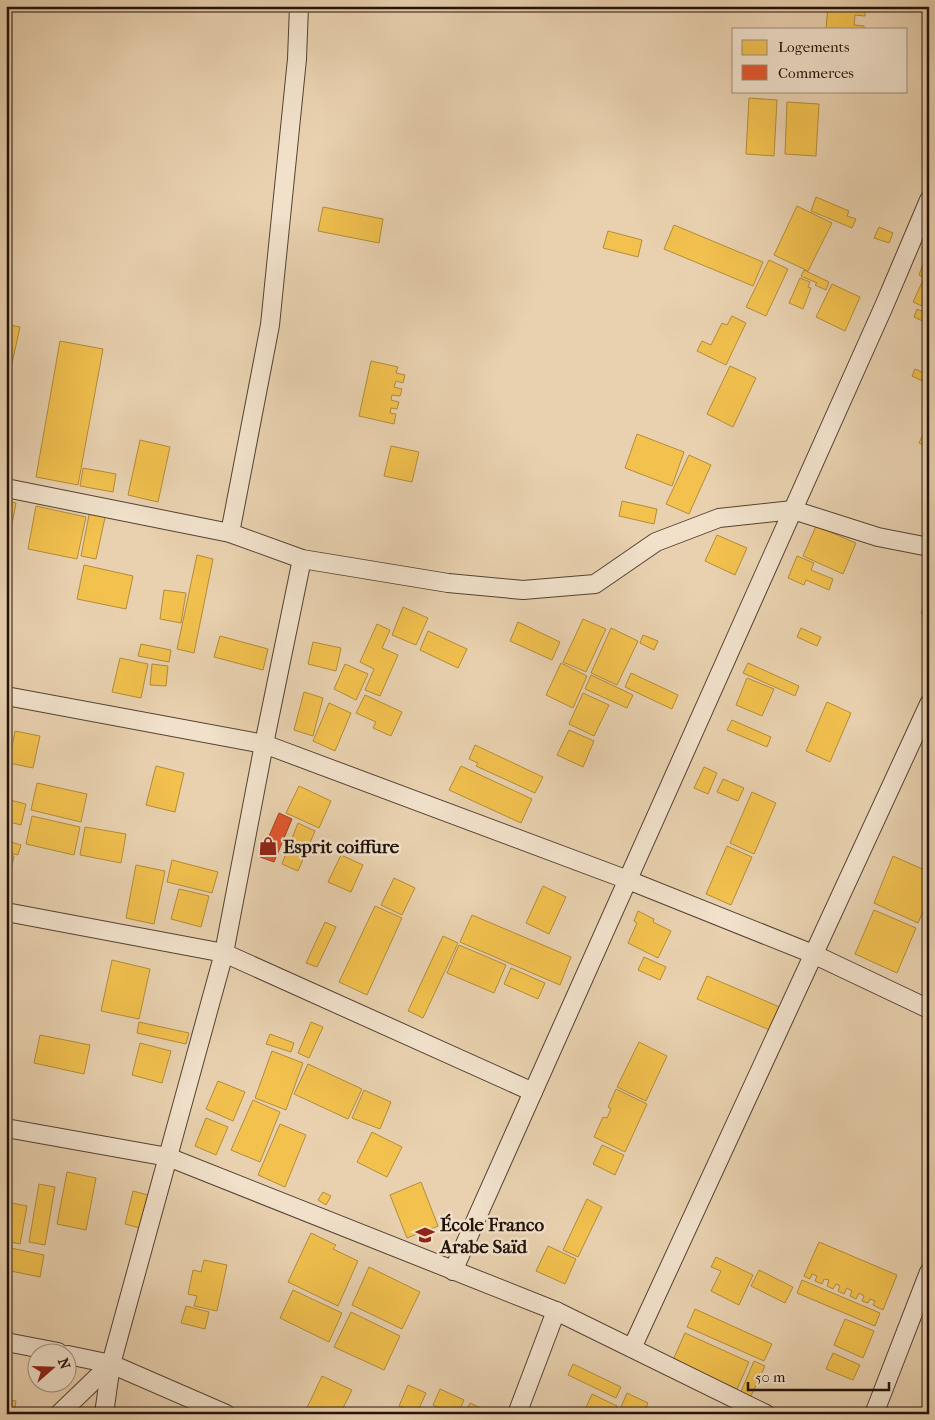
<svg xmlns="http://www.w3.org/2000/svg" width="935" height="1420" viewBox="0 0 935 1420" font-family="'IM FELL French Canon',serif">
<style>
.homes{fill:#f2c14e;stroke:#b48c39}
.shops{fill:#e4572e;stroke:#aa4223}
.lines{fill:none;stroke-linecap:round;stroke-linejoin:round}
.street-casing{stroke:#544232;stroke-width:20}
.street{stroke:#f1e1cb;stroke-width:18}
.labels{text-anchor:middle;stroke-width:5;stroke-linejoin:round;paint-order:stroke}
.poi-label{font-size:19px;font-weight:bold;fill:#231209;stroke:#f1e1cb;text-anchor:start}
</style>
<rect width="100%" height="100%" fill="#e9d1af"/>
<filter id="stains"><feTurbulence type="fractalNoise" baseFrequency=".004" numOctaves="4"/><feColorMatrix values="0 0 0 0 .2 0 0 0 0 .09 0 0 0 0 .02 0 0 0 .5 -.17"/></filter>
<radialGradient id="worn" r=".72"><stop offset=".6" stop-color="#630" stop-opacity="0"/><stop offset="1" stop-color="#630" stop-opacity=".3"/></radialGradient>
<g class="homes">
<polygon points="828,6 865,6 865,16 855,15 854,25 864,26 864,29 826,29"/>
<polygon points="749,98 777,100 774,156 746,154"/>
<polygon points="787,102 819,104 816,156 785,154"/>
<polygon points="816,197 849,211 847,216 856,219 852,228 811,211"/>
<polygon points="797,206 832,223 808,271 774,255"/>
<polygon points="323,207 383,219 379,243 318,231"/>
<polygon points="674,225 763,262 753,286 664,249"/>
<polygon points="879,227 893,233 889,243 874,238"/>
<polygon points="608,231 642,240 638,257 603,248"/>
<polygon points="769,260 788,269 766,316 746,307"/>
<polygon points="923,264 929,266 929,309 913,302 924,278 919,275"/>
<polygon points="804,270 829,282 826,290 815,285 817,283 801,276"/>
<polygon points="800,278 810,282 808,287 811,288 803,309 789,303"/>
<polygon points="832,284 860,297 845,331 816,317"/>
<polygon points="917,309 929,314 929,324 914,317"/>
<polygon points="732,316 746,323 726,365 697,351 702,341 711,345 722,323 727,325"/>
<polygon points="6,324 20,327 7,386 6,386"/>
<polygon points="60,341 103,349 78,485 36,477"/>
<polygon points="371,361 398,367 396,373 405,375 403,383 396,381 394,387 402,389 400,396 392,395 391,400 399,402 397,409 391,408 390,413 396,414 394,424 359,416"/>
<polygon points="730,366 756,378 733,427 707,414"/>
<polygon points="915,369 929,375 929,384 912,376"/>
<polygon points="929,422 929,447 919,443"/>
<polygon points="637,434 684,452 672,486 625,468"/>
<polygon points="140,440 170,447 158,502 128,495"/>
<polygon points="391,446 419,452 412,482 384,476"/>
<polygon points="689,455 711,465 689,514 666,504"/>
<polygon points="83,468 116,474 113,492 80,486"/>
<polygon points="6,501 16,503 9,540 6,539"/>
<polygon points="622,501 657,509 654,524 619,516"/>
<polygon points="36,506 86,517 77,559 28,549"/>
<polygon points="90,510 106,513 96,559 81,556"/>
<polygon points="816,526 856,543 843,574 803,556"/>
<polygon points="717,535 747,548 735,575 705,561"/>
<polygon points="197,555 213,559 194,653 177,649"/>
<polygon points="797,556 814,563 811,570 833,579 829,590 806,580 804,585 788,578"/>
<polygon points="84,565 133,576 126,609 77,599"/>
<polygon points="164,590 186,593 181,623 160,619"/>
<polygon points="929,595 929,617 921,613"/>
<polygon points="403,607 428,618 416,645 392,635"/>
<polygon points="583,619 606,629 586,672 563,662"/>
<polygon points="518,622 560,642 552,660 510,641"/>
<polygon points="377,624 390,630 382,648 398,655 380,696 365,690 374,669 360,662"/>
<polygon points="611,628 638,641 617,685 591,673"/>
<polygon points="801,628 821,637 817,646 797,637"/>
<polygon points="428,631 467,649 458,668 420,650"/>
<polygon points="643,635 658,641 654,650 640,643"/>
<polygon points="220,636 268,649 263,670 214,657"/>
<polygon points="313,642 341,648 336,671 308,664"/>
<polygon points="141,644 171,650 169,662 138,656"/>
<polygon points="120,658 148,664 141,698 112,692"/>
<polygon points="561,663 587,676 573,708 546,695"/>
<polygon points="748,663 799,686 795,696 743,673"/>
<polygon points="152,664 168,666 166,686 150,685"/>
<polygon points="345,664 368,674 356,700 334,689"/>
<polygon points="631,673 678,695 672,709 625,687"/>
<polygon points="591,675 633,695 627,708 585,689"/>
<polygon points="747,678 774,689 762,716 736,705"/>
<polygon points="304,692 323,698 313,736 294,730"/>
<polygon points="583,693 609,705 594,736 569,724"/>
<polygon points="365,695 402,712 391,736 373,728 376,722 356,713"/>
<polygon points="827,702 851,713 830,762 806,751"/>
<polygon points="329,703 351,713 335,751 313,741"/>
<polygon points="732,720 771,737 767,747 727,730"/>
<polygon points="569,730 594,741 583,767 557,755"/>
<polygon points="15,731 40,736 33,768 9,763"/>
<polygon points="475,745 543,777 535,793 476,766 478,763 469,759"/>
<polygon points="156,766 184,773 175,812 146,805"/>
<polygon points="461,766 532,799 521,823 449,790"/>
<polygon points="704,767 717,773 708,794 694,788"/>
<polygon points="723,779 744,788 738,801 717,792"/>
<polygon points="37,783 87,794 81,822 31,810"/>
<polygon points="299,786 331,801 319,828 286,813"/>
<polygon points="752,792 776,803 754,854 730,843"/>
<polygon points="6,799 26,804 21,825 6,821"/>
<polygon points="32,816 80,827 74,855 26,844"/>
<polygon points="298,823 315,831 298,871 282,864"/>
<polygon points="85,827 126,834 121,863 80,855"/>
<polygon points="11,842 21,845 18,855 7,852"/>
<polygon points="727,846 752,857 731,905 706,894"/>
<polygon points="6,854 14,856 8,887 6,887"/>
<polygon points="341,855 363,865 351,892 328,882"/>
<polygon points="893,856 929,872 929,898 918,923 874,903"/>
<polygon points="172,860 218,872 212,893 167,882"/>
<polygon points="136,865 165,871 154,924 126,918"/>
<polygon points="394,878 415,888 402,915 381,905"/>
<polygon points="543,886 566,897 549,934 526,923"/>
<polygon points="179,889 209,896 201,927 171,919"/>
<polygon points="375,906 402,918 367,995 339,982"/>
<polygon points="874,910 916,928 897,973 855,954"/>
<polygon points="638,911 654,919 653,922 671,931 658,958 628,943 637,923 634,921"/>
<polygon points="472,915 571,957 560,985 460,942"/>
<polygon points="325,922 336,927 317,967 306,963"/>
<polygon points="443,936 458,943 423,1018 408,1011"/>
<polygon points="459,945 506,965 494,993 447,973"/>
<polygon points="644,957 666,967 660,980 638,970"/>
<polygon points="112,960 150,969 139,1019 101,1011"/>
<polygon points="511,968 545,983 538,999 504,984"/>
<polygon points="707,976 782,1008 772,1031 697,999"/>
<polygon points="139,1022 189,1033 186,1044 137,1033"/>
<polygon points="311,1022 323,1027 309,1058 298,1053"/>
<polygon points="270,1034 294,1043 291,1052 266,1044"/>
<polygon points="40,1035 90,1045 84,1074 34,1063"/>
<polygon points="639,1042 667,1056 646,1101 617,1087"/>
<polygon points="140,1043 171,1051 162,1083 132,1075"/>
<polygon points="272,1051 303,1063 286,1110 255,1098"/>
<polygon points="308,1064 362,1089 348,1119 294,1094"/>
<polygon points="218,1081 245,1092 233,1121 206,1109"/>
<polygon points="616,1089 647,1104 625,1152 594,1137 603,1117 607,1118 611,1109 608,1107"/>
<polygon points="364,1090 391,1102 380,1129 352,1118"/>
<polygon points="253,1100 280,1112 260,1162 231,1150"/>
<polygon points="206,1118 228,1127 216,1155 195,1146"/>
<polygon points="280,1124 306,1135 285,1187 258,1175"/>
<polygon points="372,1132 402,1147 387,1177 357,1162"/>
<polygon points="602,1145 624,1155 615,1175 593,1164"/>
<polygon points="67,1172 96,1178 86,1230 57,1224"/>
<polygon points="421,1182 438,1226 407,1238 390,1195"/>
<polygon points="39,1184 55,1187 45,1245 29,1242"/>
<polygon points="133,1191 148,1195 140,1228 125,1224"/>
<polygon points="323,1192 331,1196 326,1205 318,1200"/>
<polygon points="587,1199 602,1207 578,1257 563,1250"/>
<polygon points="6,1202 27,1206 20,1244 6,1241"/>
<polygon points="311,1233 336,1245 333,1249 358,1261 338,1306 288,1282"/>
<polygon points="819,1242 897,1275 883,1310 873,1305 875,1301 870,1299 868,1303 862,1301 864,1296 859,1293 856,1299 850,1296 852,1291 847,1288 844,1294 838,1291 840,1286 836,1284 833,1289 827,1286 829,1280 824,1279 822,1284 815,1281 817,1276 812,1274 810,1279 804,1276"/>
<polygon points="548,1246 576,1259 565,1284 536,1271"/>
<polygon points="6,1247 44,1255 40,1277 6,1270"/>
<polygon points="716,1257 753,1275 739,1305 711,1291 721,1271 711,1267"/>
<polygon points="204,1260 227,1265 217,1311 194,1306 197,1296 188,1294 193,1270 201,1272"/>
<polygon points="369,1267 420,1292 402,1329 352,1305"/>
<polygon points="759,1270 793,1287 785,1303 751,1286"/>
<polygon points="802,1280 880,1313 875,1326 797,1293"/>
<polygon points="293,1290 342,1313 329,1342 280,1318"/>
<polygon points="186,1306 209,1312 205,1329 181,1323"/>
<polygon points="695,1309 772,1344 764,1361 687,1327"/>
<polygon points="351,1312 400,1336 384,1370 334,1347"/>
<polygon points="845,1319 874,1331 863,1358 834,1345"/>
<polygon points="685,1333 749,1362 737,1389 673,1360"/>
<polygon points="833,1353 860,1365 853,1380 826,1369"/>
<polygon points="754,1361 765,1366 750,1398 740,1394"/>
<polygon points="573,1364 621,1387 616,1398 568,1375"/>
<polygon points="322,1376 352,1390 340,1414 304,1414"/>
<polygon points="408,1385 426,1393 417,1413 399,1406"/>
<polygon points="440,1389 464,1400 458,1414 452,1414 433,1405"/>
<polygon points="627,1393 648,1403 643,1414 618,1414"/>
<polygon points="592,1394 617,1406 614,1414 583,1414"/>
<polygon points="6,1399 16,1401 14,1414 6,1414"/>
<polygon points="470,1403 483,1409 481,1414 465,1414"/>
</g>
<polygon class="shops" points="279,813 292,819 274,862 260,857"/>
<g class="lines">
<g class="street-casing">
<g id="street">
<polyline points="6,488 230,533 302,559 448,583 523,590 595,584 656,542 719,518 793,510 878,537 929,547"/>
<polyline points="230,533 270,325 297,59 299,6"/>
<polyline points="6,696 264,744 628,880 813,954 929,1009"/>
<polyline points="6,912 224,953 533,1092"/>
<polyline points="6,1128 168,1157 556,1311 766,1414"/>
<polyline points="453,1271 884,306 929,200"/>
<polyline points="6,1342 58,1352"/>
<polyline points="632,1348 929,704"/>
<polyline points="68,1355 111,1364 226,1414"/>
<polyline points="59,1414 111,1364"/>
<polyline points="104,1414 111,1364 224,953 264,744 302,559"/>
<polyline points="517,1414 556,1311"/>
<polyline points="874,1414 929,1272"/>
</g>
</g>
<use href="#street" class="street"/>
</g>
<defs>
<g id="shop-bare" transform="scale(1.5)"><path d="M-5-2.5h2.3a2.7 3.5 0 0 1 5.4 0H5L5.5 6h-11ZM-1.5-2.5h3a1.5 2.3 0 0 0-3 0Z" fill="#8f2418" stroke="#f1e1cb" stroke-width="2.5" paint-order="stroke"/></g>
<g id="school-bare" transform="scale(1.5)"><path d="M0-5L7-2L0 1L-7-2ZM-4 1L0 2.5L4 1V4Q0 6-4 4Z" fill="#8f2418" stroke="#f1e1cb" stroke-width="2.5" paint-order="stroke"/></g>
</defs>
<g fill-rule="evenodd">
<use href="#shop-bare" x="268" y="846"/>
<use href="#school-bare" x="425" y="1235"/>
</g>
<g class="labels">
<g class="poi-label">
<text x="283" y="853">Esprit coiffure</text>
<text x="440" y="1231">École Franco<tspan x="440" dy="22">Arabe Saïd</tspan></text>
</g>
</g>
<rect width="935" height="1420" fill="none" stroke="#e9d1af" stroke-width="25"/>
<rect x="8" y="8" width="920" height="1405" fill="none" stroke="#231209" stroke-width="2.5"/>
<rect x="12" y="12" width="910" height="1395" fill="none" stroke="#231209"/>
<rect x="732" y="28" width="175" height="65" fill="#f1e1cb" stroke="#9f8e7d"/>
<rect x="742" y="40" width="25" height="15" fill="#f2c14e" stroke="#9f8e7d"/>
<text x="778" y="52" font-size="15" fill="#231209">Logements</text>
<rect x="742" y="65" width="25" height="15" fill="#e4572e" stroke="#9f8e7d"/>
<text x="778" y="78" font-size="15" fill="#231209">Commerces</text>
<g transform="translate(52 1368) rotate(70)"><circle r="24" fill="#f1e1cb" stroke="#9f8e7d"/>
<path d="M0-4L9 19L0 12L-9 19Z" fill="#8f2418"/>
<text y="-8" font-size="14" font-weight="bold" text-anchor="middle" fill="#231209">N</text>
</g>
<path d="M748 1382v8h141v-8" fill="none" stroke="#231209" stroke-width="2.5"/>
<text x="755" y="1382" font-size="15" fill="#231209" stroke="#f1e1cb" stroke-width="4" paint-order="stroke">50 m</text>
<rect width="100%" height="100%" filter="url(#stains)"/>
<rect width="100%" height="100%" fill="url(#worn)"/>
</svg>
